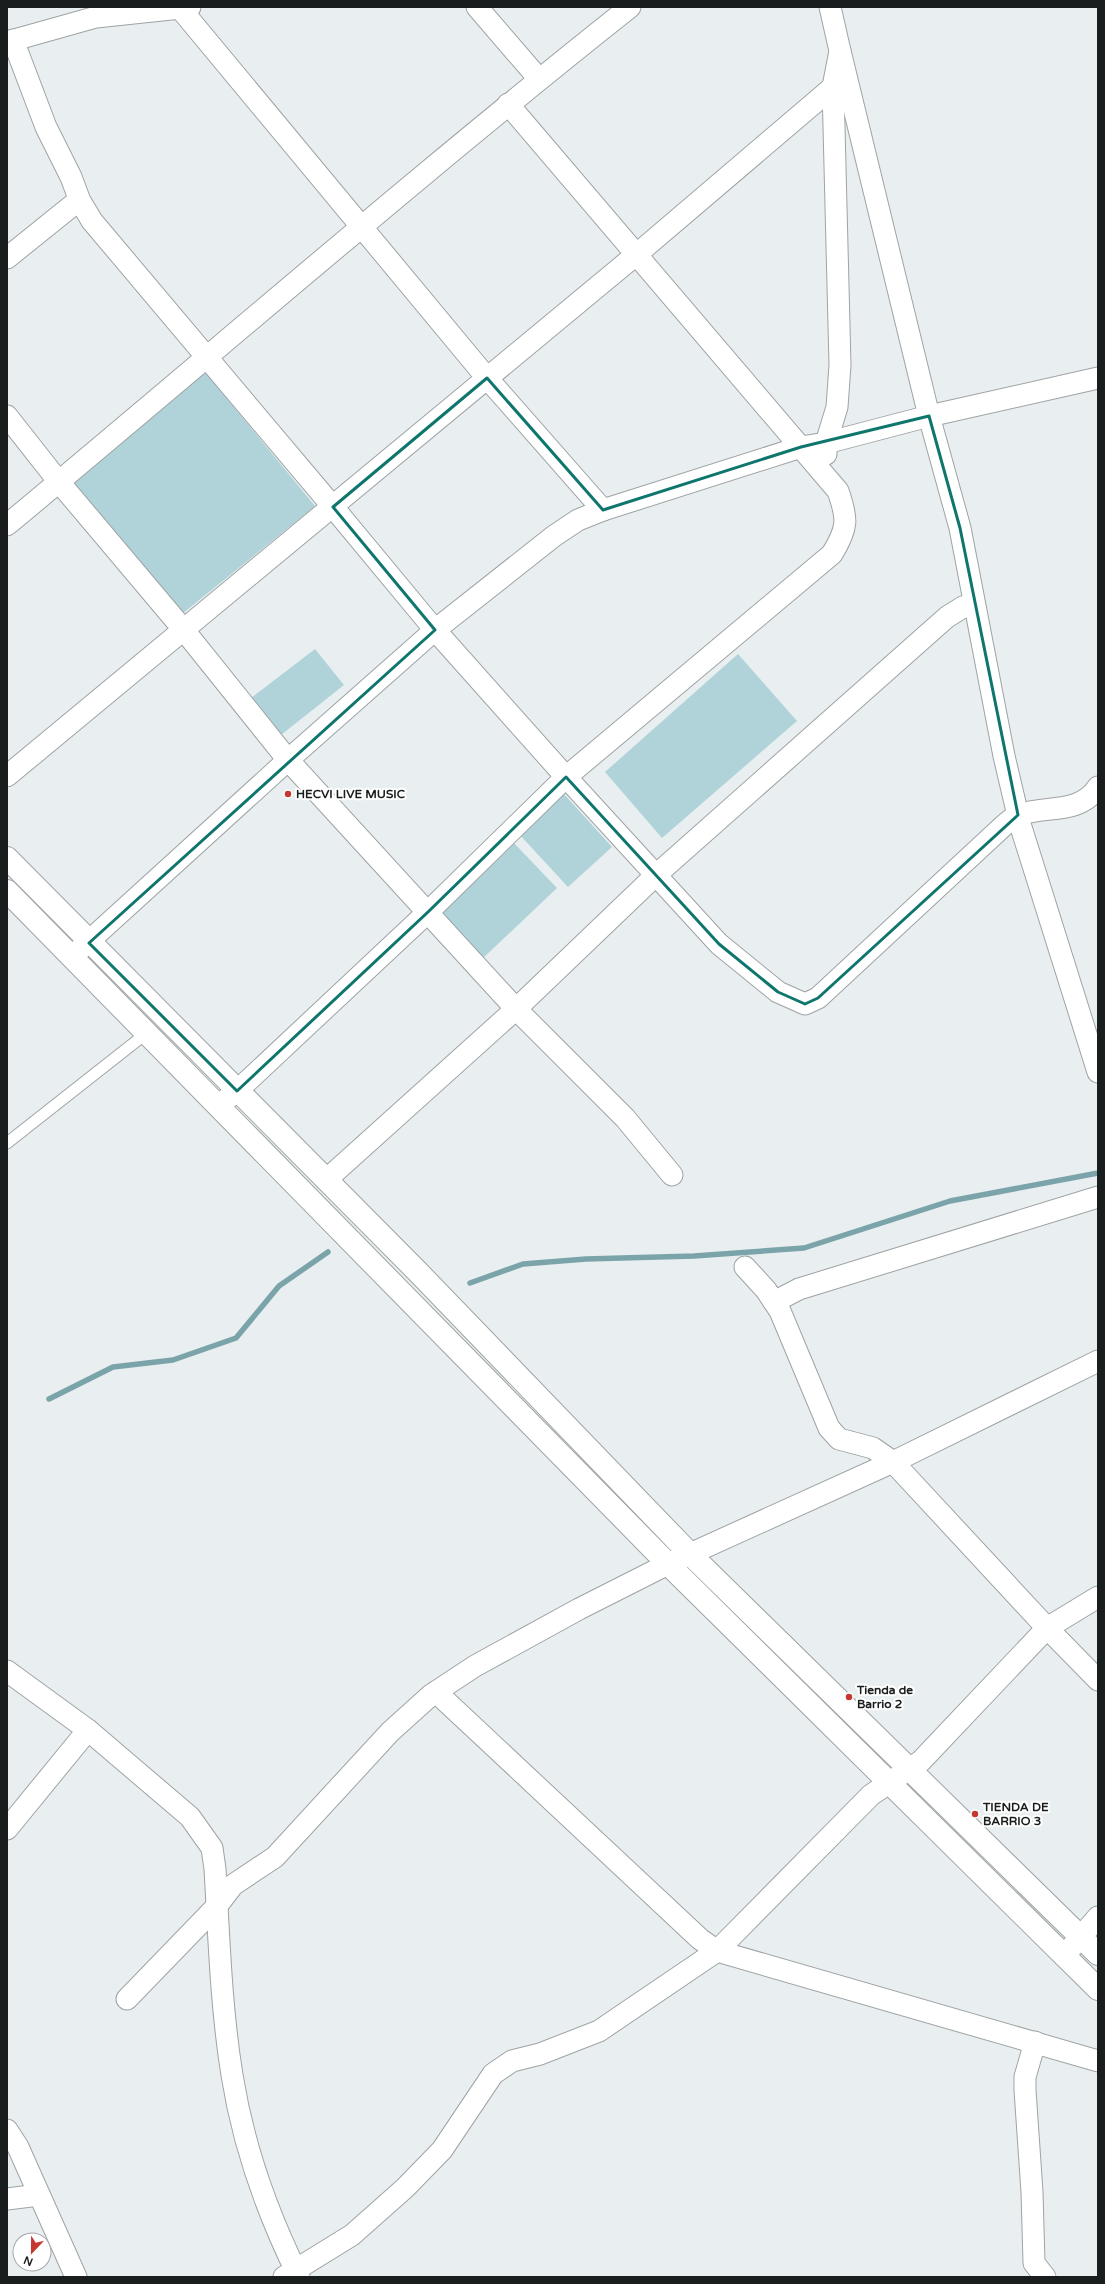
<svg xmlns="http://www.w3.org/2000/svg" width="1105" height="2284" viewBox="0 0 1105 2284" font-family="'Varela Round',sans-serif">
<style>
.green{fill:#afd3d8}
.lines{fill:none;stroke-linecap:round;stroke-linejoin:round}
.stream{stroke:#7ba4aa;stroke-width:5.5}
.service-casing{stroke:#9ea3a4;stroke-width:13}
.minor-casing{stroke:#9ea3a4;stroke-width:23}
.tertiary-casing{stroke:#9ea3a4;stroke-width:24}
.service{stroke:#fff;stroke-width:11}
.minor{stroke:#fff;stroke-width:21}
.tertiary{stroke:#fff;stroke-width:22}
.marked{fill:none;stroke:#0f766e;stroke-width:3;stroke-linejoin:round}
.poi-dot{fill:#c53731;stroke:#fff;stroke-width:1.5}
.labels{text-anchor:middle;stroke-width:4;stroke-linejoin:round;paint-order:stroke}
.poi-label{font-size:12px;font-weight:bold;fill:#1a1d1d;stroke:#fff;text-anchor:start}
</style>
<rect width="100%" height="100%" fill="#e9eff0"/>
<g class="green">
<polygon points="205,372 315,506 182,614 72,480"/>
<polygon points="315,649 344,685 281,735 251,698"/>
<polygon points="738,654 797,721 662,838 605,772"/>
<polygon points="563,793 612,847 568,887 519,834"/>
<polygon points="512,841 557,888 481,960 436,913"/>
</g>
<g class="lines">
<g class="stream">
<polyline points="470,1283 523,1264 586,1259 694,1256 804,1248 950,1201 1098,1173"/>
<polyline points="49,1399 113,1367 173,1360 236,1338 279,1286 328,1252"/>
</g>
<g class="service-casing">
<polyline id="service" points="7,1143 148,1032"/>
</g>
<g class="minor-casing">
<g id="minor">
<polyline points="179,7 487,378 603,510"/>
<polyline points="477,7 539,79"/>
<path d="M13,40L46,127L71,177L80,201L92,221L333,507L435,630L566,777L719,944L778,992L805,1004L818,998L999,830C1004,825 1012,817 1019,815C1045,805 1080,815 1098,787"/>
<polyline points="7,42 96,17 190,7"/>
<polyline points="840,51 929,416 960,528 1004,756 1020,824 1098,1072"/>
<polyline points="7,258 79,200"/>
<polyline points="7,416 59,482 183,629 288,760 516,1009 625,1118 672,1175"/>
<polyline points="826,454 826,443 837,407 840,365 833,87 840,51 830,7"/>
<path d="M7,525C215,352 418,175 630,7"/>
<polyline points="7,776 637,254 833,87"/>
<polyline points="77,952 288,760 435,630 554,536 578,520 603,510 801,447 826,443 929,416 1098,378"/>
<path d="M219,1105L237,1091L428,912L566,777L832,554C848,528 848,519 838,491L508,104"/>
<polyline points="326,1180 516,1009 656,875 947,617 963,607 974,604"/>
<polyline points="745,1267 766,1290 780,1311 829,1428 839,1439 873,1448 893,1462 1047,1628 1098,1680"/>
<polyline points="774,1302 799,1289 1098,1197"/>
<path d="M7,1671L88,1730L190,1817L212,1848L215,1869C219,1938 221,2007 232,2075C243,2144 268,2215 299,2277"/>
<polyline points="436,1692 700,1939 717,1951 1098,2061"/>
<polyline points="7,1829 88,1730"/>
<polyline points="1064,1956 1098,1917"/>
<polyline points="127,1999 217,1906 233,1885 275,1857 390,1732 431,1695 475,1666 579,1609 668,1564 893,1462 1098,1361"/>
<polyline points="1035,2042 1025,2077 1025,2090 1032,2192 1034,2263 1045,2277"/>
<polyline points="7,2130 18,2147 76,2277"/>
<polyline points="7,2199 39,2195"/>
<polyline points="284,2277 352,2235 405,2188 442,2150 493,2074 512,2061 540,2054 599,2031 717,1951 871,1795 921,1761 1047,1628 1098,1597"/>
</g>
</g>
<g class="tertiary-casing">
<g id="tertiary">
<polyline points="7,858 418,1272 690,1554 1098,1954"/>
<polyline points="7,891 668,1564 1098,1989"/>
</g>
</g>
<use href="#service" class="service"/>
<use href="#minor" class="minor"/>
<use href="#tertiary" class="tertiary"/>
</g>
<path class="marked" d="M487,378L603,510L801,447L929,416L960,528L1018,815L818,998L805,1004L778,992L719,944L566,777L428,912L237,1091L89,943L435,630L333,507Z"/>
<g class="poi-dot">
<circle cx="288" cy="794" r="4"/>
<circle cx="849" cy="1697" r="4"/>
<circle cx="975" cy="1814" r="4"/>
</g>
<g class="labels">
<g class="poi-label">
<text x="296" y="798">HECVI LIVE MUSIC</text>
<text x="857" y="1694">Tienda de<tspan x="857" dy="14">Barrio 2</tspan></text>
<text x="983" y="1811">TIENDA DE<tspan x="983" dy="14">BARRIO 3</tspan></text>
</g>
</g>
<rect width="1105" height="2284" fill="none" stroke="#1a1d1d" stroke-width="16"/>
<g transform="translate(32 2252) rotate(202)"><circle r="19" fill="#ffffff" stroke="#a3a5a5"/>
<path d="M0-3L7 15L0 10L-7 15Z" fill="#c53731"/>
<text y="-6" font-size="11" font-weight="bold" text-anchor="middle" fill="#1a1d1d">N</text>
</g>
</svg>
